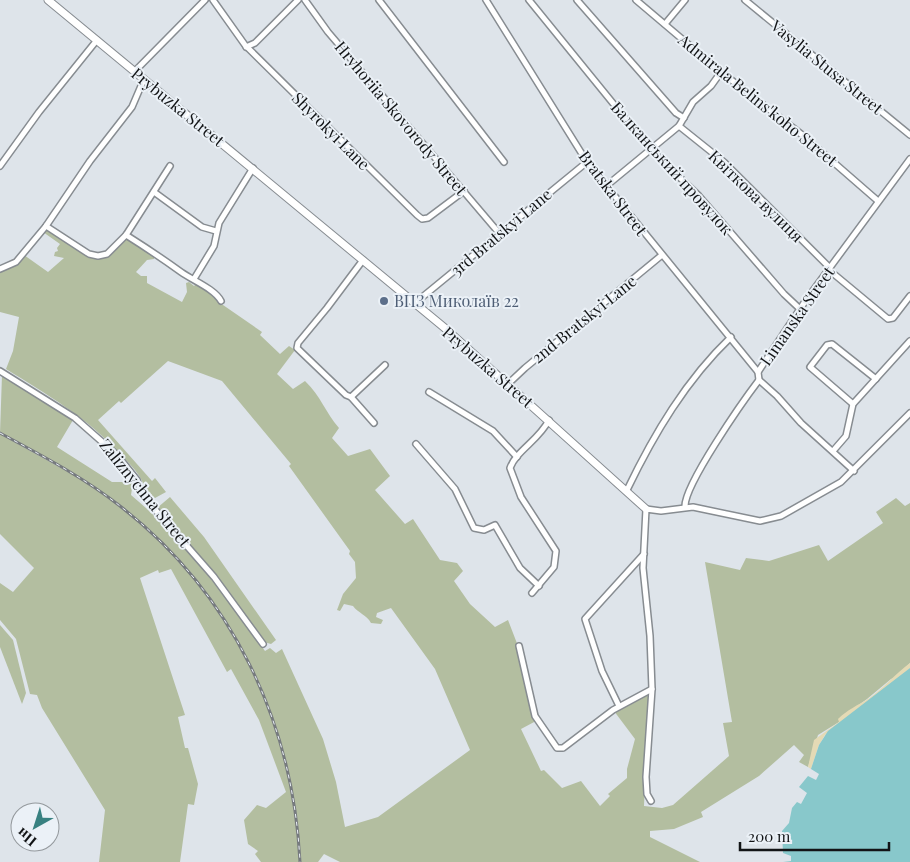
<svg xmlns="http://www.w3.org/2000/svg" width="910" height="862" viewBox="0 0 910 862" font-family="'Playfair Display',serif">
<style>
.green{fill:#b3bea0}
.sand{fill:#e4dab5}
.water{fill:#88c8cb}
.lines{fill:none;stroke-linecap:round;stroke-linejoin:round}
.street-casing{stroke:#878c91;stroke-width:8}
.secondary-casing{stroke:#878c91;stroke-width:9}
.street{stroke:#fff;stroke-width:5}
.secondary{stroke:#fff;stroke-width:7}
.rail-casing{stroke:#767a7e;stroke-width:3}
.rail{stroke:#ebf1f7;stroke-width:1;stroke-dasharray:4;stroke-linecap:butt}
.service-dot{fill:#5c6f8a;stroke:#ebf1f7;stroke-width:2}
.labels{text-anchor:middle;stroke-width:4;stroke-linejoin:round;paint-order:stroke}
.street-label{font-size:16px;fill:#121416;stroke:#ebf1f7}
.service-label{font-size:16px;fill:#4e5e75;stroke:#ebf1f7;text-anchor:start}
</style>
<rect width="100%" height="100%" fill="#dee4ea"/>
<g class="green">
<path d="M48,229L85,253L101,257L128,237L154,257V259L147,260L136,272L141,276H147V283L182,302L187,292L186,283L189,282L194,286L197,283L223,305L262,332L260,335L280,354L289,346L295,350L277,374L293,389L305,381C321,396 325,412 339,428L332,438L348,456L370,449L390,476L375,490L405,524L413,519L440,560L457,563L463,571L454,581L470,604L495,627L508,620L518,646L536,721L521,729L541,771L544,770L562,788L581,781L600,806L610,796L608,794L627,778V769L635,739L614,711L649,693L644,806L662,808L673,805L729,756L723,723L732,722L705,562L740,570L746,558L769,561L819,545L828,561L883,523L876,512L896,498L905,506L910,503V663L896,677L891,679L867,699L839,719V722L818,735L808,767L799,762L804,755L794,745L759,776L701,812L703,817L674,829L650,831V837L700,862H340L324,854L318,862H261L255,854L258,851L248,844L244,820L257,805L266,808L286,792L259,720L231,669L227,672L171,569L159,573L158,570L140,578L185,715L178,717L185,748H188L198,784L194,805L188,804L180,862H99L105,810L42,708L37,695L30,694L16,639L0,620V583L13,592L34,568L0,534V434L86,482L121,506L86,481L0,433L2,375L73,420L57,447L112,482H133L131,495C184,539 225,595 265,651L270,648L276,653L282,649L323,739L336,782L345,827L378,817L470,750L435,669L391,608L377,613L376,617L383,620L381,624L371,623C367,615 358,613 353,606L344,604L340,611L337,610L343,594L356,578L355,562L349,554L350,551L289,466L291,464L222,381L168,361L121,403L119,401L98,420L152,481L155,478L166,492L155,498C147,494 145,488 142,481C138,472 127,461 120,454C88,418 46,394 6,369L13,351L19,317L0,312V271L14,266L24,255L48,272L64,258L54,256L55,252L58,251L57,248L60,244L43,232Z"/>
<polygon points="170,497 204,537 276,640 271,644 264,642 216,575 157,508"/>
<polygon points="0,625 13,640 26,693 22,704 0,647"/>
</g>
<path class="sand" d="M910,663V668L900,677L825,735L819,745L811,769L808,767L814,740L839,722L838,719C847,710 858,705 868,699C884,688 895,674 910,663Z"/>
<polygon class="water" points="910,668 910,862 783,862 791,861 791,856 783,853 782,831 789,823 792,808 797,802 801,804 807,793 799,787 808,776 816,780 819,774 811,769 819,745 828,731"/>
<g class="lines">
<g class="street-casing">
<g id="street">
<polyline points="213,0 245,45 417,215 422,219 428,218 464,191"/>
<polyline points="305,0 328,32 499,233"/>
<polyline points="379,0 504,162"/>
<polyline points="486,0 587,162 758,372"/>
<polyline points="529,0 651,150 699,196 784,294 800,309"/>
<polyline points="577,0 676,113 684,118"/>
<polyline points="636,0 721,72 801,134 878,201"/>
<polyline points="745,0 910,135"/>
<polyline points="665,24 685,0"/>
<polyline points="246,47 255,43 298,0"/>
<polyline points="135,71 205,0"/>
<polyline points="679,126 724,162 830,268"/>
<polyline points="0,166 39,112 97,40"/>
<polyline points="605,187 679,126 693,102 711,86 721,72"/>
<polyline points="154,192 202,227 216,231"/>
<polyline points="46,226 89,254 98,256 107,254 126,235 170,166"/>
<path d="M126,235C145,247 163,259 181,272C192,280 215,289 221,301"/>
<polyline points="363,260 327,308 298,343 297,348 346,395 351,397 374,423"/>
<polyline points="0,269 16,262 46,226 90,161 132,107 144,79"/>
<polyline points="829,270 888,319 893,318 910,296"/>
<polyline points="194,279 214,246 219,223 253,168"/>
<polyline points="415,303 587,162"/>
<polyline points="0,371 75,418 117,455 137,480 140,489 152,506 214,577 263,644"/>
<polyline points="759,380 777,396 801,423 854,471"/>
<polyline points="508,384 525,368 662,255"/>
<polyline points="429,392 493,431 517,457"/>
<polyline points="351,397 385,365"/>
<polyline points="853,404 810,367 827,345 832,344 876,379"/>
<polyline points="416,444 455,489 474,528 484,530 495,525 520,568 539,586"/>
<polyline points="833,451 846,436 853,404 910,341"/>
<path d="M627,490C654,434 686,380 731,337"/>
<path d="M685,506C685,484 743,401 759,380L758,372L806,300L910,159"/>
<path d="M532,593L554,567L556,551L521,497L510,468C516,451 539,440 549,420"/>
<polyline points="519,646 535,716 557,748 563,748 613,710 652,689"/>
<polyline points="619,706 602,671 585,619 644,554"/>
<polyline points="651,801 647,794 646,777 652,689 650,636 643,568 646,509 661,511 693,507 760,521 781,516 841,482 910,413"/>
</g>
</g>
<g class="secondary-casing">
<polyline id="secondary" points="48,0 446,329 646,509"/>
</g>
<use href="#street" class="street"/>
<use href="#secondary" class="secondary"/>
<g class="rail-casing">
<path id="rail" d="M0,433C41,455 83,477 120,506C232,593 293,722 300,862"/>
</g>
<use href="#rail" class="rail"/>
</g>
<circle class="service-dot" cx="384" cy="301" r="5"/>
<g class="labels">
<g class="street-label">
<text transform="translate(827 67) rotate(39)" y="6">Vasylia Stusa Street</text>
<text transform="translate(758 100) rotate(39)" y="6">Admirala Belins'koho Street</text>
<text transform="translate(178 107) rotate(39)" y="6">Prybuzka Street</text>
<text transform="translate(401 118) rotate(50)" y="6">Hryhoriia Skovorody Street</text>
<text transform="translate(331 131) rotate(45)" y="6">Shyrokyi Lane</text>
<text transform="translate(672 168) rotate(48)" y="6">Балканський провулок</text>
<text transform="translate(613 193) rotate(53)" y="6">Bratska Street</text>
<text transform="translate(756 196) rotate(44)" y="6">Квіткова вулиця</text>
<text transform="translate(501 232) rotate(-40)" y="6">3rd Bratskyi Lane</text>
<text transform="translate(797 316) rotate(-55)" y="6">Limanska Street</text>
<text transform="translate(584 319) rotate(-39)" y="6">2nd Bratskyi Lane</text>
<text transform="translate(488 367) rotate(41)" y="6">Prybuzka Street</text>
<text transform="translate(145 493) rotate(51)" y="6">Zaliznychna Street</text>
</g>
<g class="service-label">
<text x="394" y="307">ВПЗ Миколаїв 22</text>
</g>
</g>
<g transform="translate(35 827) rotate(219)"><circle r="24" fill="#ebf1f7" stroke="#94999d"/>
<path d="M0-4L9 19L0 12L-9 19Z" fill="#388181"/>
<text y="-8" font-size="14" font-weight="bold" text-anchor="middle" fill="#121416">Пн</text>
</g>
<path d="M740 842v8h149v-8" fill="none" stroke="#121416" stroke-width="2.5"/>
<text x="748" y="842" font-size="15" fill="#121416" stroke="#ebf1f7" stroke-width="4" paint-order="stroke">200 m</text>
</svg>
